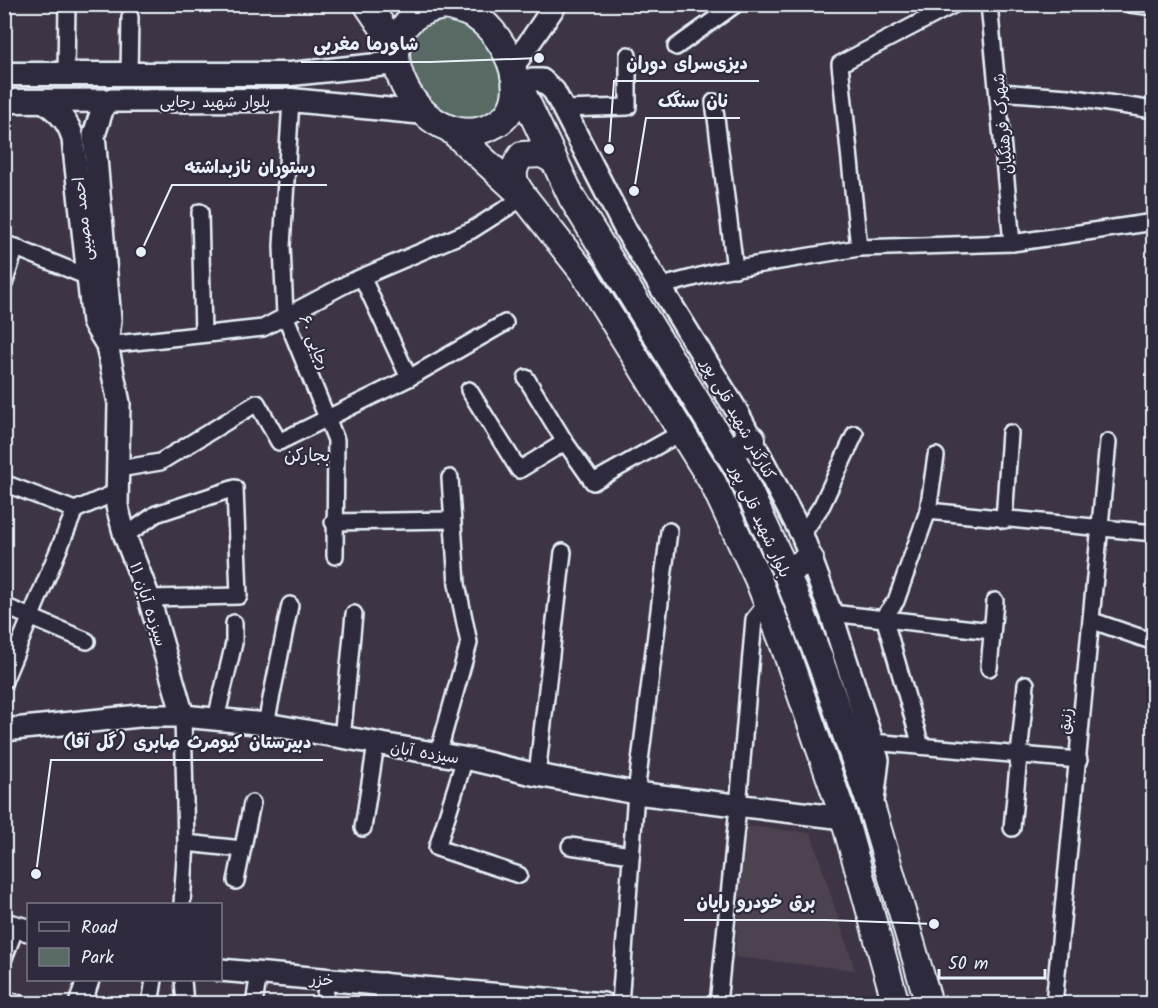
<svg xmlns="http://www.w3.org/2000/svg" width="1158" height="1008" viewBox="0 0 1158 1008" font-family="Kalam,'Playpen Sans Arabic',sans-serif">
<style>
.built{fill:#4e4250}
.green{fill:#596b64;stroke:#a0aeae;stroke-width:1.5}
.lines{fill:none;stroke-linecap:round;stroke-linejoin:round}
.street-casing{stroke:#e8f1f8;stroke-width:20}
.secondary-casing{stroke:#e8f1f8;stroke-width:26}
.primary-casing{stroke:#e8f1f8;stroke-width:27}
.highway-casing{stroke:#e8f1f8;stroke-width:30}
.street{stroke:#2f2a3d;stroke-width:15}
.secondary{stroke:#2f2a3d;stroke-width:21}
.primary{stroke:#2f2a3d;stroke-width:22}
.highway{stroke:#2f2a3d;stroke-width:26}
.labels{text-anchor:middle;stroke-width:4.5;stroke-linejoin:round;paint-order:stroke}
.street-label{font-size:16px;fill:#e8f1f8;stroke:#2f2a3d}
.neighbourhood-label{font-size:18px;fill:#e8f1f8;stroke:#2f2a3d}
.leader{fill:none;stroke:#e8f1f8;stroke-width:2}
.callout-dot{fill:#e8f1f8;stroke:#2f2a3d;stroke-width:2}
.callout-label{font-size:18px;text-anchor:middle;font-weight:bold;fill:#e8f1f8;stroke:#2f2a3d;stroke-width:4.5;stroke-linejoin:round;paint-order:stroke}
</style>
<rect width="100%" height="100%" fill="#3d3546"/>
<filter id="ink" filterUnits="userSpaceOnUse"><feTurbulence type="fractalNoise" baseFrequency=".0167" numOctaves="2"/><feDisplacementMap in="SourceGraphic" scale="12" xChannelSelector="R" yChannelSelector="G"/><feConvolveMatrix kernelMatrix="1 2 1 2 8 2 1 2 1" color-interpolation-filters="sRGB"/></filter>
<g filter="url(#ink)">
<polygon class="built" points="745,826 811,833 855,970 735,957"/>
<polygon class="green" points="457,17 488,38 508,88 490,119 448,120 412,87 405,42 416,23"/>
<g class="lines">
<g class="street-casing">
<g id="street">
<polyline points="989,4 1012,243"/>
<polyline points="1130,4 1154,7"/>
<polyline points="676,47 736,4"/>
<polyline points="66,74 67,4"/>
<polyline points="129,74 130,17"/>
<polyline points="999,92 1068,97 1154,110"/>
<polyline points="291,100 282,246 285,315 336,440 335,556"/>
<polyline points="714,102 735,269"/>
<polyline points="563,109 628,107 628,55"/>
<polyline points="200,212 203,334"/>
<polyline points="4,243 88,277"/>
<polyline points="859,248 840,64 955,4"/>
<polyline points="362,277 409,378"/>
<polyline points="4,284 16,247"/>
<polyline points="662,286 719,271 859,248 1012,243 1154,222"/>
<polyline points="107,345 263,328 348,283 472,230 524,197"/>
<polyline points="526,378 565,442 593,482 682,432"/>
<polyline points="469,390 519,470 565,442"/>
<polyline points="119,469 160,462 257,403 279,442 409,378 505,323"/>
<polyline points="4,483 75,510 117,492"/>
<polyline points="928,511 936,456"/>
<polyline points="1004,520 1010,433"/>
<polyline points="333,522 452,520"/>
<polyline points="802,535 822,505 855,434"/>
<polyline points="125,536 156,514 235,488 239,596 149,598"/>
<polyline points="4,606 87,641"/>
<polyline points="831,613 992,631"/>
<polyline points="1093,621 1154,642"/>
<polyline points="989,668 995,601"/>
<polyline points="4,681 75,510"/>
<polyline points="216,719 234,643 234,623"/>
<polyline points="266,724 290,605"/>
<polyline points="342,739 354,614"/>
<polyline points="872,742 1079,760"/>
<polyline points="921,746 884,617 896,601 928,511 1154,533"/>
<polyline points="438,754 469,643 457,584 450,478"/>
<polyline points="465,758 437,848 519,875"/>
<polyline points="537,775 563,552"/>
<polyline points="363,828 376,744"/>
<polyline points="1012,828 1026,684"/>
<polyline points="186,843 242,849"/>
<polyline points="570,846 631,855"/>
<polyline points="236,881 252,803"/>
<polyline points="182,904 186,843 183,716"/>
<polyline points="4,958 16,927"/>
<polyline points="183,980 185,1004"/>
<polyline points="4,999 21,1004"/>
<polyline points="150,1004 154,980"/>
<polyline points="254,1004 259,973"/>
<polyline points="324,1004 327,979"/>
<polyline points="620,1004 636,793 669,531"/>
<polyline points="718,1004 738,807 754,619 767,603"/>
<polyline points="1054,1004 1108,442"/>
</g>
</g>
<g class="secondary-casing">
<g id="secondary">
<polyline points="512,68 556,4"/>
<polyline points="517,80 542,80 554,91 626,231 735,408 802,535 831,613 878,760 872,809"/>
<path d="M43,101C57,111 69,121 73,139L93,322L107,345L119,403L117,506L125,536L149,598L183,716"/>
<polyline points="105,101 94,135 110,320 107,345"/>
<polyline points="4,730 139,716 183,716 266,724 474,760 537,775 636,793 844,818"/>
<polyline points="4,924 28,930"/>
<polyline points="220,970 603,1004"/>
<polyline points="383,984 390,1004"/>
<polyline points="80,1004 88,980"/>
</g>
</g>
<g class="primary-casing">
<g id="primary">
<polyline points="4,74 291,74 397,63"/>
<polyline points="4,101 291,100 425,113"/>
</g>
</g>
<g class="highway-casing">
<g id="highway">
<polyline points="367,4 396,47"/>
<path d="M446,6C456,9 467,11 476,17C506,36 537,100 496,124C422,167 342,18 446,6Z"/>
<polyline points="514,75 572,198 739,470 786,572 821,663 872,809 929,1004"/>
<polyline points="450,129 524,197 583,272 713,483 758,579 782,640 844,818 896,1004"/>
<path d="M522,194C511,180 511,169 522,155L542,154L553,160"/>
<polyline points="729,452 752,439"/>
<polyline points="786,572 810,559"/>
</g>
</g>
<use href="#street" class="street"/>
<use href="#secondary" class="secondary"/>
<use href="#primary" class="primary"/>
<use href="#highway" class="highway"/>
</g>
</g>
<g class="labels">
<g class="street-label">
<text x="215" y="107">بلوار شهید رجایی</text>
<text transform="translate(1002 124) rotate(-95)" y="6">شهرک فرهنگیان</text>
<text transform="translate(82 219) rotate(-96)" y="6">احمد مصیبی</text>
<text transform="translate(315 342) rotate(69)" y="6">رجایی ۶۰</text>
<text transform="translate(739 419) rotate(61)" y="6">کنارگذر شهید قلی پور</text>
<text transform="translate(761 521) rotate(65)" y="6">بلوار شهید قلی پور</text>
<text transform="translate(149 604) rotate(72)" y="6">سیزده آبان ۱۱</text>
<text transform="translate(1065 721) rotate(-84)" y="6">زنبق</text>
<text transform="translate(425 752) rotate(9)" y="6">سیزده آبان</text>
<text transform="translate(322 979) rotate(5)" y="6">خزر</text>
</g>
<g class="neighbourhood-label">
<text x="307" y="461">بجارکن</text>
</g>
</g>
<path class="leader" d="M539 58L430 62H301M609 149L614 81H759M634 191L646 118H740M141 252L172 185H327M36 874L51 760H323M934 924L827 920H684"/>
<g class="callout-dot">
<circle cx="539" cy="58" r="6"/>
<circle cx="609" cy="149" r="6"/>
<circle cx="634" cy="191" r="6"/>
<circle cx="141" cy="252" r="6"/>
<circle cx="36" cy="874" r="6"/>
<circle cx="934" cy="924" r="6"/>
</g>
<g class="callout-label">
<text x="366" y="50">شاورما مغربی</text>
<text x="687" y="69">دیزی‌سرای دوران</text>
<text x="693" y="107">نان سنگک</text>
<text x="250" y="173">رستوران نازبداشته</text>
<text x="187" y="748">دبیرستان کیومرث صابری (گل آقا)</text>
<text x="756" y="908">برق خودرو رایان</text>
</g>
<rect width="1158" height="1008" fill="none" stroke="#2f2a3d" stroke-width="24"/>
<rect x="12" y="12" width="1134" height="984" fill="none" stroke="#e8f1f8" stroke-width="2" filter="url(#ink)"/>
<rect x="27" y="903" width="195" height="78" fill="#2f2a3d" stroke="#797a88" stroke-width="1.5"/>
<rect x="39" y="922" width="30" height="9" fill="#2f2a3d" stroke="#797a88" stroke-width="1.5"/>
<text x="81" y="933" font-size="18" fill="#e8f1f8">Road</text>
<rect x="39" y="948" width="30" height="18" fill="#596b64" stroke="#797a88" stroke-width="1.5"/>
<text x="81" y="963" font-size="18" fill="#e8f1f8">Park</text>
<path d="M939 969v9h106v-9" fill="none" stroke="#e8f1f8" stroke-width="3"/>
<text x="948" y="969" font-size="18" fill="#e8f1f8" stroke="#2f2a3d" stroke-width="4.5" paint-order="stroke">50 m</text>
</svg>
